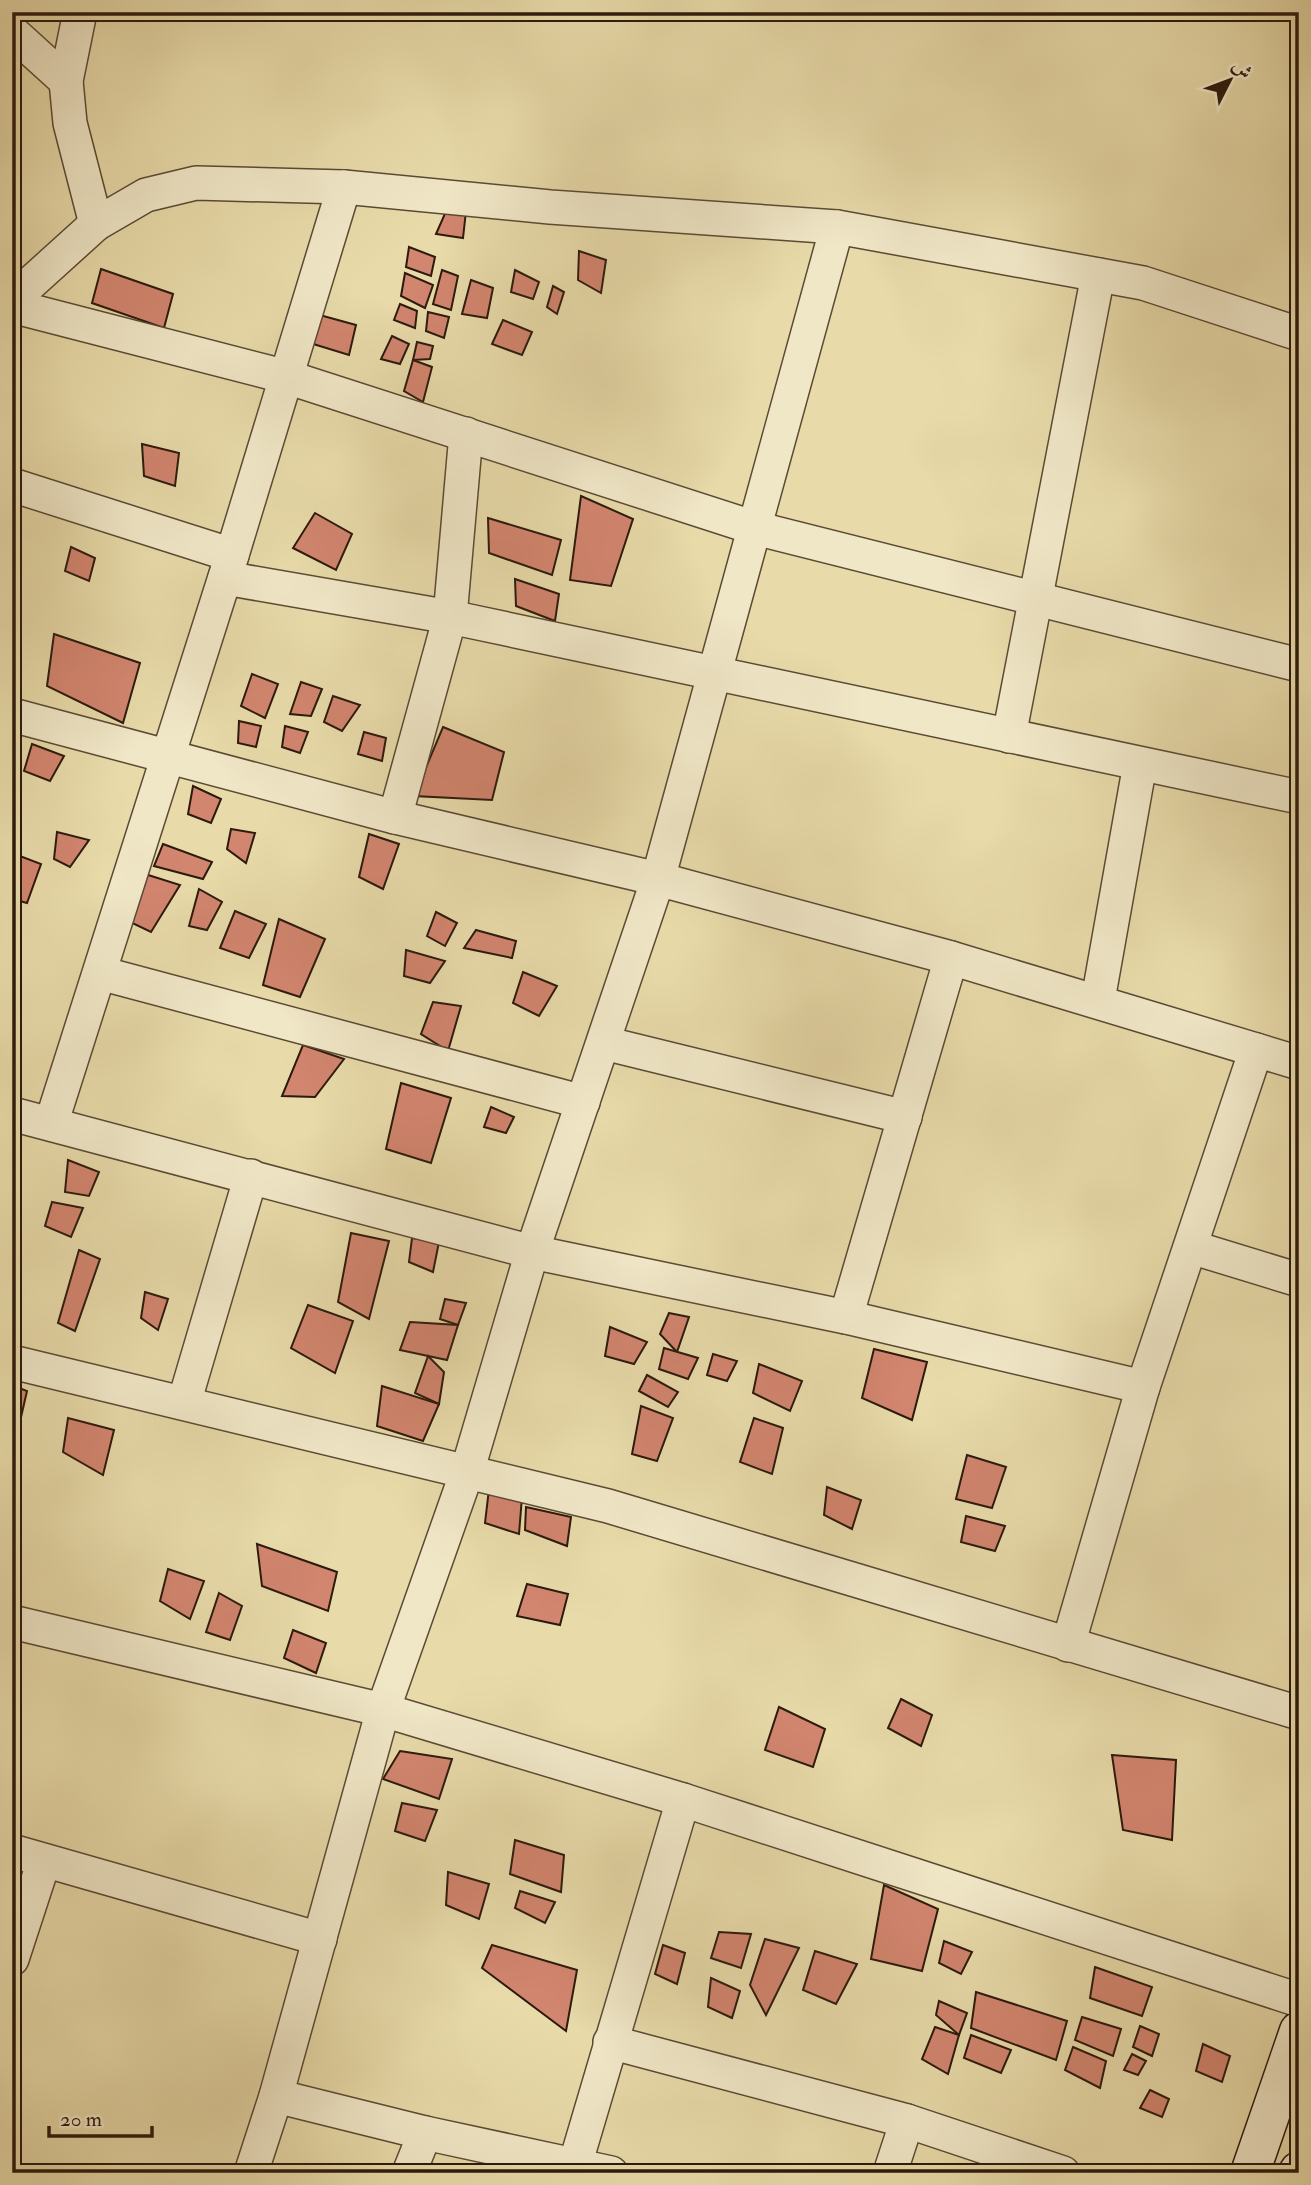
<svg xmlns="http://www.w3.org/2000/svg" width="1311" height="2185" viewBox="0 0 1311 2185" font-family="'IM FELL Double Pica',Amiri,serif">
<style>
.building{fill:#d2856f;stroke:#2c1a0d;stroke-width:2}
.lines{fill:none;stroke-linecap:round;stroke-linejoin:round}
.street-casing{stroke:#5b4a34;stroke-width:36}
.secondary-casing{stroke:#2c1a0d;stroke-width:41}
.street{stroke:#f0e7c7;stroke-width:33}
.secondary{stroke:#f0e7c7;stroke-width:38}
</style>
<rect width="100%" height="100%" fill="#e8daa9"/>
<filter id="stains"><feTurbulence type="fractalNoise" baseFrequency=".00286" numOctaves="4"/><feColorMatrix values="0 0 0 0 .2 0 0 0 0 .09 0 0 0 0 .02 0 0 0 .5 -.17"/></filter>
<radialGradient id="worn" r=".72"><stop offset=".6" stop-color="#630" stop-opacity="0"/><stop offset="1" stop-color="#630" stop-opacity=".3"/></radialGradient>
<g class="building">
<polygon points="447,209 466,211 463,238 436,234"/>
<polygon points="409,247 435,257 431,276 406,267"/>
<polygon points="579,251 606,260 601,293 578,280"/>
<polygon points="101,269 173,294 164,328 92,303"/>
<polygon points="442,270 458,276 451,310 433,304"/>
<polygon points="515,270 539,282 533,299 511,292"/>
<polygon points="405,273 433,285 425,308 401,296"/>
<polygon points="471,280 493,288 487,318 462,314"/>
<polygon points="553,286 564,292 557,314 547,307"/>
<polygon points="400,304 417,311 415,328 394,320"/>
<polygon points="428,312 449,317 444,338 426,331"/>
<polygon points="316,314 356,325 349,355 310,343"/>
<polygon points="503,320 532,332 522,355 492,344"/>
<polygon points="392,336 409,344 400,364 381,359"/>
<polygon points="417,342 433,346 430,359 413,360"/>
<polygon points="413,360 432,367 423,402 404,391"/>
<polygon points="142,444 179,453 175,486 144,476"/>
<polygon points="581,496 633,519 611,586 570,580"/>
<polygon points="315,513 352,534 336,570 293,548"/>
<polygon points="488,518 561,540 552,575 489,553"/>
<polygon points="71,547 95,558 89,581 65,571"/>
<polygon points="515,579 559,594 555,621 516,606"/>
<polygon points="54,634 140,663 123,723 47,686"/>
<polygon points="252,674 278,684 265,718 241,706"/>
<polygon points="301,682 322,689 311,716 290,714"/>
<polygon points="333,696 360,705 342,731 324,722"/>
<polygon points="239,721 261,726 256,747 238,743"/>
<polygon points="285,726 308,732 300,753 282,747"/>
<polygon points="443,727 504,752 492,800 414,796"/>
<polygon points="364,732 386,738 382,761 358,754"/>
<polygon points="32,744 64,756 50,781 24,771"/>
<polygon points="193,786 221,799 211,823 188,814"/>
<polygon points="231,829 255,833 246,863 227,849"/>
<polygon points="57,832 89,840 70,867 54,859"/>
<polygon points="369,834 399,844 383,889 359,877"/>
<polygon points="163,844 212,862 203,879 154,866"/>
<polygon points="12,853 41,864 27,903 12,899"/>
<polygon points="145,874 180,885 151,932 128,921"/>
<polygon points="199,889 222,902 207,930 189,926"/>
<polygon points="235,911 266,924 249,958 220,948"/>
<polygon points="436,912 457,923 445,946 427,936"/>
<polygon points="279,919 325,939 300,997 263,985"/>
<polygon points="476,930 516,941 512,958 464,948"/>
<polygon points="406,950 445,961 430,983 404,976"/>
<polygon points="523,972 557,986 539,1016 513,1003"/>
<polygon points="433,1002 461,1006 448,1051 421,1034"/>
<polygon points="303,1045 344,1059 315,1097 282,1096"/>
<polygon points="401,1083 451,1098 431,1163 386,1149"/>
<polygon points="491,1107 514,1117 506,1133 484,1127"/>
<polygon points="68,1160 99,1172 89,1196 65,1192"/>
<polygon points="52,1202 83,1208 71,1237 45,1226"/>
<polygon points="351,1233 389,1241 369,1319 338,1302"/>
<polygon points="412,1238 439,1242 433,1272 409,1262"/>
<polygon points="79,1250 100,1259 75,1331 58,1323"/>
<polygon points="145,1292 168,1299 158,1330 141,1318"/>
<polygon points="445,1299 466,1303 458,1325 440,1319"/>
<polygon points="308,1305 353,1321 335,1373 291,1348"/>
<polygon points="669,1313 689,1317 677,1352 660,1334"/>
<polygon points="410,1322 458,1325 447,1360 400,1350"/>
<polygon points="610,1327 647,1342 634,1364 605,1356"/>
<polygon points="664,1348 698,1358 688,1379 659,1369"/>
<polygon points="874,1349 927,1362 912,1420 862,1398"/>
<polygon points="713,1354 737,1361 727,1381 707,1375"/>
<polygon points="428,1356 444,1372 439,1404 415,1393"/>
<polygon points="759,1364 802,1381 790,1411 753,1393"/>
<polygon points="647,1375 678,1392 668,1407 639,1391"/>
<polygon points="12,1385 27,1391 19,1426 12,1422"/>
<polygon points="382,1386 439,1404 423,1441 377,1426"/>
<polygon points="641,1406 673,1418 657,1461 632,1454"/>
<polygon points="68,1418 114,1430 103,1475 63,1452"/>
<polygon points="754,1418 783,1428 772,1474 740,1462"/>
<polygon points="967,1455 1006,1467 992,1508 956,1499"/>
<polygon points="827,1487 861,1500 852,1529 824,1515"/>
<polygon points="489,1489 522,1497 519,1534 485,1523"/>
<polygon points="526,1507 571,1517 567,1546 525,1530"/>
<polygon points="966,1516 1005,1526 995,1551 961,1542"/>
<polygon points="257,1544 337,1572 328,1611 262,1586"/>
<polygon points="168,1569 204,1581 190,1619 160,1601"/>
<polygon points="527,1584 568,1594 560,1625 517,1616"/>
<polygon points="219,1593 242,1606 230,1640 206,1632"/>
<polygon points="293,1630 326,1643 316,1673 284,1658"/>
<polygon points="901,1699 932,1715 921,1746 888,1728"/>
<polygon points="779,1707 825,1729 813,1767 765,1750"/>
<polygon points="400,1751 452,1759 439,1799 383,1779"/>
<polygon points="1112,1755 1176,1760 1172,1840 1123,1830"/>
<polygon points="402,1803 437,1810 425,1841 395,1831"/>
<polygon points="515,1840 564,1855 561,1892 510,1874"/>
<polygon points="448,1872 489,1884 479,1919 446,1905"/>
<polygon points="884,1885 938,1909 922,1971 871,1959"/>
<polygon points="520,1891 555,1902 545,1923 515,1908"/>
<polygon points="719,1932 751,1934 741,1968 711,1958"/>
<polygon points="765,1939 799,1948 766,2015 750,1985"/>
<polygon points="944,1941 972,1952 961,1974 939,1963"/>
<polygon points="492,1945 577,1970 566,2031 482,1968"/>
<polygon points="663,1945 685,1953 677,1984 655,1974"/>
<polygon points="815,1951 857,1964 836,2004 803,1990"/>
<polygon points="1095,1967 1152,1987 1142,2016 1090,1998"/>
<polygon points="711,1978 740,1991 732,2018 708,2007"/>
<polygon points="976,1992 1067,2021 1056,2060 971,2028"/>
<polygon points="939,2001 967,2013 959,2035 936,2015"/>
<polygon points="1082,2017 1121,2029 1113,2056 1075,2040"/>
<polygon points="1140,2026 1159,2034 1152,2056 1133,2047"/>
<polygon points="935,2027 959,2035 948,2074 922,2059"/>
<polygon points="971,2035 1011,2050 1001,2073 964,2058"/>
<polygon points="1203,2044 1230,2056 1222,2082 1196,2071"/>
<polygon points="1073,2047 1106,2061 1100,2088 1065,2070"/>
<polygon points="1132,2054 1146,2061 1138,2075 1124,2070"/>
<polygon points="1150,2090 1169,2099 1162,2117 1140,2108"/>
</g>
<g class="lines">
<g class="street-casing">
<g id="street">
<polyline points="80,12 66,81 70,123 96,224"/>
<polyline points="12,32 66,81"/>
<polyline points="12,300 96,224 146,195 196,183 344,187 550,207 837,227 1143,283 1299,334"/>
<polyline points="12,306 287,377 755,528 1299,665"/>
<polyline points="12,485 232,555"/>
<polyline points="225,578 450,617 1299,797"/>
<polyline points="12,715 395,817 658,879 951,958 1299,1063"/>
<polyline points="1009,736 1098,275"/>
<polyline points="395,817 450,617 466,434"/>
<polyline points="100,973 583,1102"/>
<polyline points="1098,1000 1140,764"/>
<polyline points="604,1043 905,1117"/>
<polyline points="12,1114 532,1252 846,1317 1143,1387"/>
<polyline points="51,1124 232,555 344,187"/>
<polyline points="1191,1247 1299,1280"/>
<polyline points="846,1317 951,958"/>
<polyline points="12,1362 608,1506 1299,1713"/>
<polyline points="184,1403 251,1176"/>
<polyline points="12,1622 383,1710 683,1800 1299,2000"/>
<polyline points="1068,1645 1143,1387 1256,1050"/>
<polyline points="12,1851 320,1939"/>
<polyline points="12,1959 44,1861"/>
<polyline points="610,2042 907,2121 1063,2173"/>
<polyline points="276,2096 425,2133 611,2173"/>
<polyline points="575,2165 683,1800"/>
<polyline points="251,2173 276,2096 383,1710 467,1472 532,1252 658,879 837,227"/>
<polyline points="409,2173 425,2133"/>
<polyline points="890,2173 907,2121"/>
</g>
</g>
<g class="secondary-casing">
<g id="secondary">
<polyline points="1250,2173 1299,2031"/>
<polyline points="1298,2173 1299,2171"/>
</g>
</g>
<use href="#street" class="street"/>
<use href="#secondary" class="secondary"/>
</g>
<rect width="1311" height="2185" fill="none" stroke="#e8daa9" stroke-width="42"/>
<rect x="14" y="14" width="1283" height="2157" fill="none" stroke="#2c1a0d" stroke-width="3.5"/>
<rect x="21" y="21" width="1269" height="2143" fill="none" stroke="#2c1a0d" stroke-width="2"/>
<g transform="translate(1230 80) rotate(48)" stroke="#f0e7c7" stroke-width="5" paint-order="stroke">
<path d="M0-5L12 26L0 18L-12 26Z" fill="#2c1a0d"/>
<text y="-10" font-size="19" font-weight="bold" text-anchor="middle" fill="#2c1a0d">ش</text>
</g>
<path d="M49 2126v10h103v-10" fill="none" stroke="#2c1a0d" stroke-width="3.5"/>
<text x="60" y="2126" font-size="21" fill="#2c1a0d" stroke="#f0e7c7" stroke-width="5" paint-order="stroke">20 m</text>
<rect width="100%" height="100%" filter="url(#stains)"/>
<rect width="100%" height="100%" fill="url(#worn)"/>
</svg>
